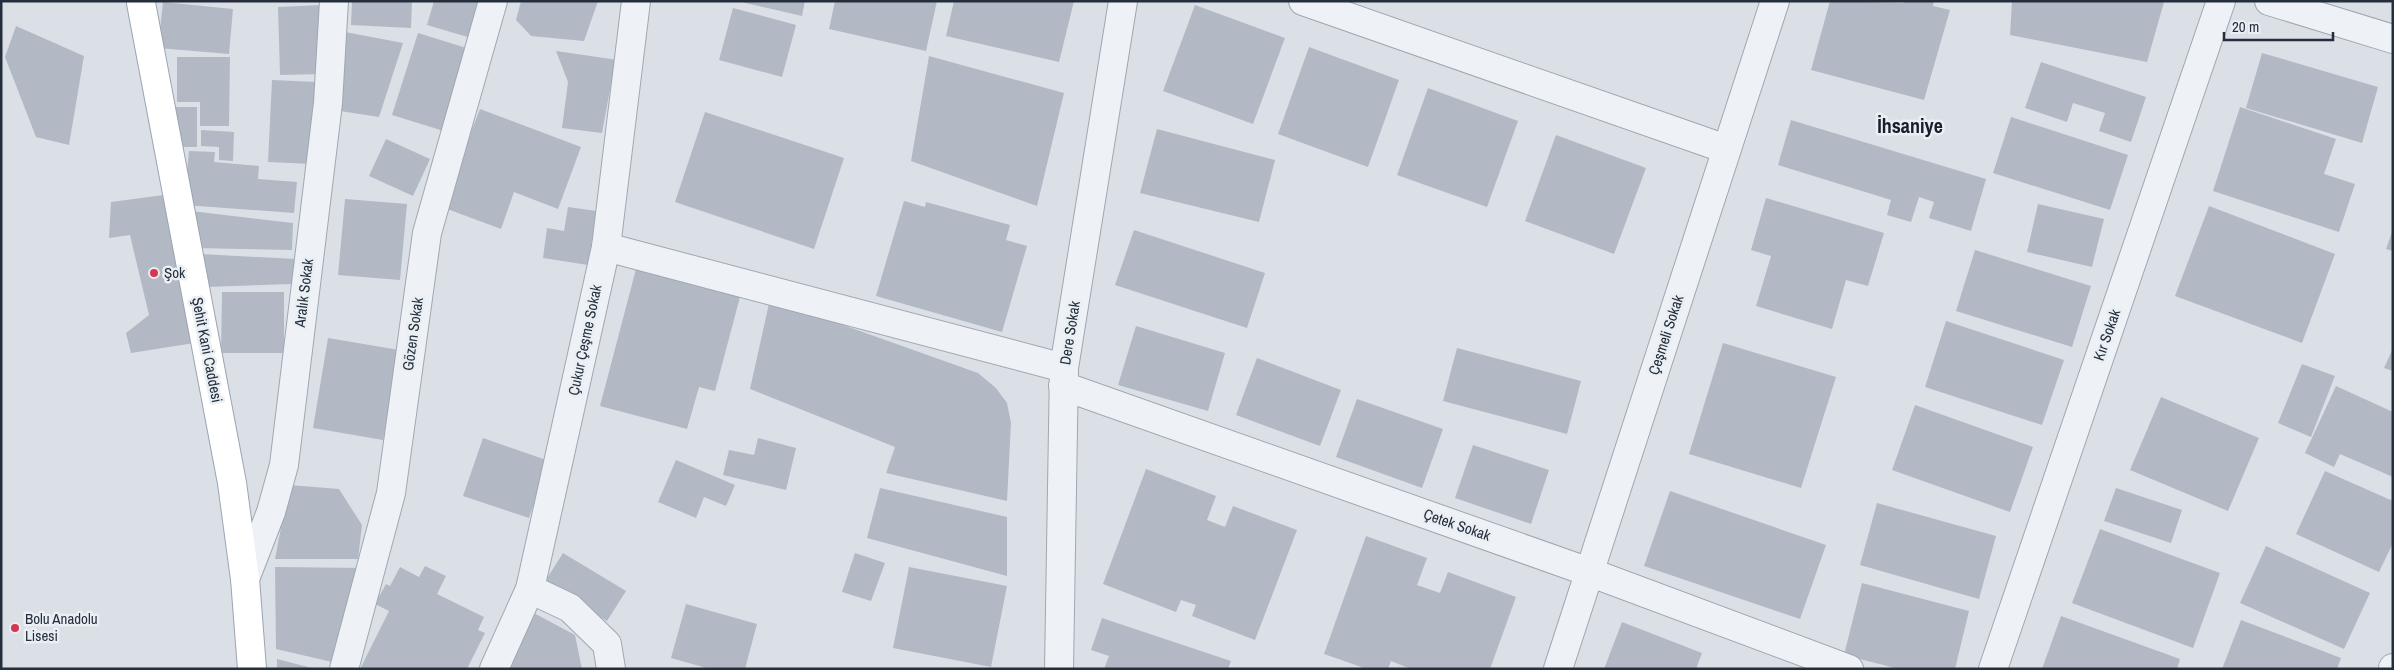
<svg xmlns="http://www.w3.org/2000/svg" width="2394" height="670" viewBox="0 0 2394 670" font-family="'Archivo Narrow',sans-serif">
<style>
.building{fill:#b2b9c4}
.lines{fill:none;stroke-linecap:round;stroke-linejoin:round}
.minor-casing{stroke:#a0a7b1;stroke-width:30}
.major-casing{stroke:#9aa5b3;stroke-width:30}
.minor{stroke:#eef1f5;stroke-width:28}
.major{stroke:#fff;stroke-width:28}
.poi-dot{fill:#d63652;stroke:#eaeff4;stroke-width:2}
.labels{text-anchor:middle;stroke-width:5;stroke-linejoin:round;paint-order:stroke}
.poi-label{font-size:15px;fill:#242e3d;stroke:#eaeff4;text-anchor:start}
.street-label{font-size:15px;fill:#242e3d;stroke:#eaeff4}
.district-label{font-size:20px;font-weight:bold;fill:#171f2e;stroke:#eaeff4}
</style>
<rect width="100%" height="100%" fill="#dbe0e7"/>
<g class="building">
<polygon points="352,1 412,1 411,28 351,25"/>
<polygon points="434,1 483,1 471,38 427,25"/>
<polygon points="521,1 598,1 584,41 531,36 516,20"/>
<polygon points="737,1 805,1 802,16"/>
<polygon points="835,1 937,1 926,51 829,29"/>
<polygon points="954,1 1074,1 1059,62 946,36"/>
<polygon points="1830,1 1904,3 1904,1 1934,1 1933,6 1950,10 1924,100 1811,70"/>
<polygon points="2012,1 2161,1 2164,2 2147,62 2010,35"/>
<polygon points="163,2 233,9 229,54 158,48"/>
<polygon points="321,5 323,74 280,75 278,7"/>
<polygon points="1195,5 1285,38 1253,124 1163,91"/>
<polygon points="733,8 796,25 782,77 719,60"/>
<polygon points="16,26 84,56 69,145 36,137 5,57"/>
<polygon points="345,32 403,43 379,117 340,111"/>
<polygon points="418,33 473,50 447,132 392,115"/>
<polygon points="1309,47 1399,80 1368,167 1278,134"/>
<polygon points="556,51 618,60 611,84 602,133 562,128 568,82"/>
<polygon points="2262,53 2378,87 2362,143 2246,108"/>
<polygon points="929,56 1064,93 1037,206 911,161"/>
<polygon points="177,57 230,57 229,126 200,126 200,102 177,102"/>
<polygon points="2041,62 2146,97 2131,142 2099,131 2105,113 2073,103 2067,122 2025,108"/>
<polygon points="272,80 317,82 313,164 268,162"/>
<polygon points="1428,88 1518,121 1487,207 1397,175"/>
<polygon points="172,107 197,107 197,147 173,147"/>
<polygon points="2240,107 2336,139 2324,174 2355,184 2339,232 2213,191"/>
<polygon points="480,109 581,147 558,209 514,192 501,229 442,207"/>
<polygon points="705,112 844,158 814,249 675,202"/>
<polygon points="2011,117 2128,155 2110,210 1993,173"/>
<polygon points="1791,120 1986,179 1971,231 1929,218 1934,202 1919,197 1911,222 1887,215 1891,200 1778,165"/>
<polygon points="1157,129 1275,160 1259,222 1140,193"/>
<polygon points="201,130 234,132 233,161 219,160 219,147 201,146"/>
<polygon points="1556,135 1646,168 1614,254 1525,221"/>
<polygon points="386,139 430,159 413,196 369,176"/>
<polygon points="189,151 215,152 214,162 259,166 258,179 297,182 294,213 184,205"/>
<polygon points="164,195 194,343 131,353 126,333 149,315 130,235 109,238 111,202"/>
<polygon points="1766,198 1884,233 1868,286 1846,280 1832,329 1756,306 1771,256 1751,250"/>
<polygon points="345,199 407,204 400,280 338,275"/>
<polygon points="904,201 925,207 926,202 1010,225 1006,240 1027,246 1002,332 876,296"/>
<polygon points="2038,204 2104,219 2092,267 2027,252"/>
<polygon points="2209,206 2335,254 2302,343 2175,296"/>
<polygon points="568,207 597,211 588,265 543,258 547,228 564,231"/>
<polygon points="191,211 293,223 292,250 193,248"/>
<polygon points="1134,230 1265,273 1247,328 1115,285"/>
<polygon points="2392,232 2393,232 2393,251 2386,249"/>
<polygon points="1975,250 2091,286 2072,347 1956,311"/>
<polygon points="200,254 296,259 292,284 205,287"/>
<polygon points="636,269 740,297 715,391 699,387 687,429 600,406"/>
<polygon points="222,292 284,292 284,353 221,353"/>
<polygon points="770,299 978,373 996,388 1007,403 1011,423 1007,501 886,473 895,447 750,389"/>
<polygon points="1946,321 2064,360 2042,425 1925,387"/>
<polygon points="1136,326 1225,353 1208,411 1118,385"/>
<polygon points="328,338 399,350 383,440 313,428"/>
<polygon points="1723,343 1836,377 1801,488 1689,454"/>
<polygon points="1457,348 1581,381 1567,434 1443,401"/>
<polygon points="2393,348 2393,371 2384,368"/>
<polygon points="1257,358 1341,390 1320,446 1236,415"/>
<polygon points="2302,364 2335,376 2311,437 2278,423"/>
<polygon points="2336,386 2393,412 2393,477 2340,454 2334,467 2305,453"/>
<polygon points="2161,397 2259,438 2228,511 2130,470"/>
<polygon points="1357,399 1443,429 1422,488 1336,457"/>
<polygon points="1915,405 2033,447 2010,512 1892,470"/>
<polygon points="483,438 549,461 529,518 463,496"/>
<polygon points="758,438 796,448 786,490 723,475 729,450 754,455"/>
<polygon points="1473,445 1549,470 1531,524 1455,498"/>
<polygon points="676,460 735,485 726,506 704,497 696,518 658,502"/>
<polygon points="1146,469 1216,496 1207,520 1225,527 1233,506 1297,530 1255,640 1192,616 1196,605 1181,600 1176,612 1103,584"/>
<polygon points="2325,471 2393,501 2393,543 2379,572 2296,534"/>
<polygon points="289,485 339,489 362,525 358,559 275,559"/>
<polygon points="880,488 1007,517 1007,576 867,538"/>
<polygon points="2116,488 2182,510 2171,543 2104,521"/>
<polygon points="1670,491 1826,545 1800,619 1644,566"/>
<polygon points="1877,503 1996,536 1979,599 1860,565"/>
<polygon points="2100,529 2220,573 2193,648 2072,603"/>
<polygon points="1366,536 1427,558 1417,585 1440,593 1448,572 1516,597 1490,669 1411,669 1391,661 1388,669 1367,669 1324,654"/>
<polygon points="2266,546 2370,593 2344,649 2240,603"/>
<polygon points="563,553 626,591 607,621 544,583"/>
<polygon points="855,553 885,563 871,601 842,592"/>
<polygon points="425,566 446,576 437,594 484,617 478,630 485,633 467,669 360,669 389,611 375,604 386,584 390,586 400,567 419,577"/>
<polygon points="275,567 366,568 345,665 276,649"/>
<polygon points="909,567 1007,586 991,667 893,648"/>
<polygon points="1862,583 1969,611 1955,669 1899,669 1844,655"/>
<polygon points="686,604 757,624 745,669 710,669 671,658"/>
<polygon points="530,611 575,635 582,669 505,669"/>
<polygon points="2061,616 2180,659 2177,669 2042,669"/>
<polygon points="1102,618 1231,661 1228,669 1104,669 1109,656 1091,650"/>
<polygon points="2241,620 2341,658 2337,669 2222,669"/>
<polygon points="1622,622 1702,653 1696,669 1604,669"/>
<polygon points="277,659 312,668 312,669 277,669"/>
</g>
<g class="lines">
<g class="minor-casing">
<g id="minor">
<polyline points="1303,1 1726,149"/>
<polyline points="2269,1 2393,39"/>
<polyline points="606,247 1064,368"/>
<polyline points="1063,386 1589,572 1849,669"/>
<polyline points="245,579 271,512 284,465 328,103 334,1"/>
<polyline points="530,589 570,608 607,644 611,669"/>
<polyline points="344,669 391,493 427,233 493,1"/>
<polyline points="494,669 530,589 606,247 636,1"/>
<polyline points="1059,669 1064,368 1123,1"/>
<polyline points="1558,669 1775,1"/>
<polyline points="1993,669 2221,1"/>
<polyline points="2393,669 2393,668"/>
</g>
</g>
<g class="major-casing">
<polyline id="major" points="141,3 232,483 245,579 252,669"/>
</g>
<use href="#minor" class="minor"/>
<use href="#major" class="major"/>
</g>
<g class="poi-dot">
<circle cx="154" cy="273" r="5"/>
<circle cx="15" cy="628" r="5"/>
</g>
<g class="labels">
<g class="poi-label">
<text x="164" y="278">Şok</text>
<text x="25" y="624">Bolu Anadolu<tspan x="25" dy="17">Lisesi</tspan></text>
</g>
<g class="street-label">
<text transform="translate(304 293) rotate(-83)" y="5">Aralık Sokak</text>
<text transform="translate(1070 333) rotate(-81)" y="5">Dere Sokak</text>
<text transform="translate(413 334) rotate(-82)" y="5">Gözen Sokak</text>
<text transform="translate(1666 335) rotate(-72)" y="5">Çeşmeli Sokak</text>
<text transform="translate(2107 335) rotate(-71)" y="5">Kır Sokak</text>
<text transform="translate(585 340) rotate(-78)" y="5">Çukur Çeşme Sokak</text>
<text transform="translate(207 350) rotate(79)" y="5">Şehit Kani Caddesi</text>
<text transform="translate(1457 525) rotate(19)" y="5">Çetek Sokak</text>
</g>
<g class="district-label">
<text x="1910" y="133">İhsaniye</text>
</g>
</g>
<rect width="2394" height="670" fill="none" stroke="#242e3d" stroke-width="5"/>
<path d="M2224 32v8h109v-8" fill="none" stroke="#242e3d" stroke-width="2.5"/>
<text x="2232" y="32" font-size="15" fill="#242e3d" stroke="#eaeff4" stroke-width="4" paint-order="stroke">20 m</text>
</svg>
